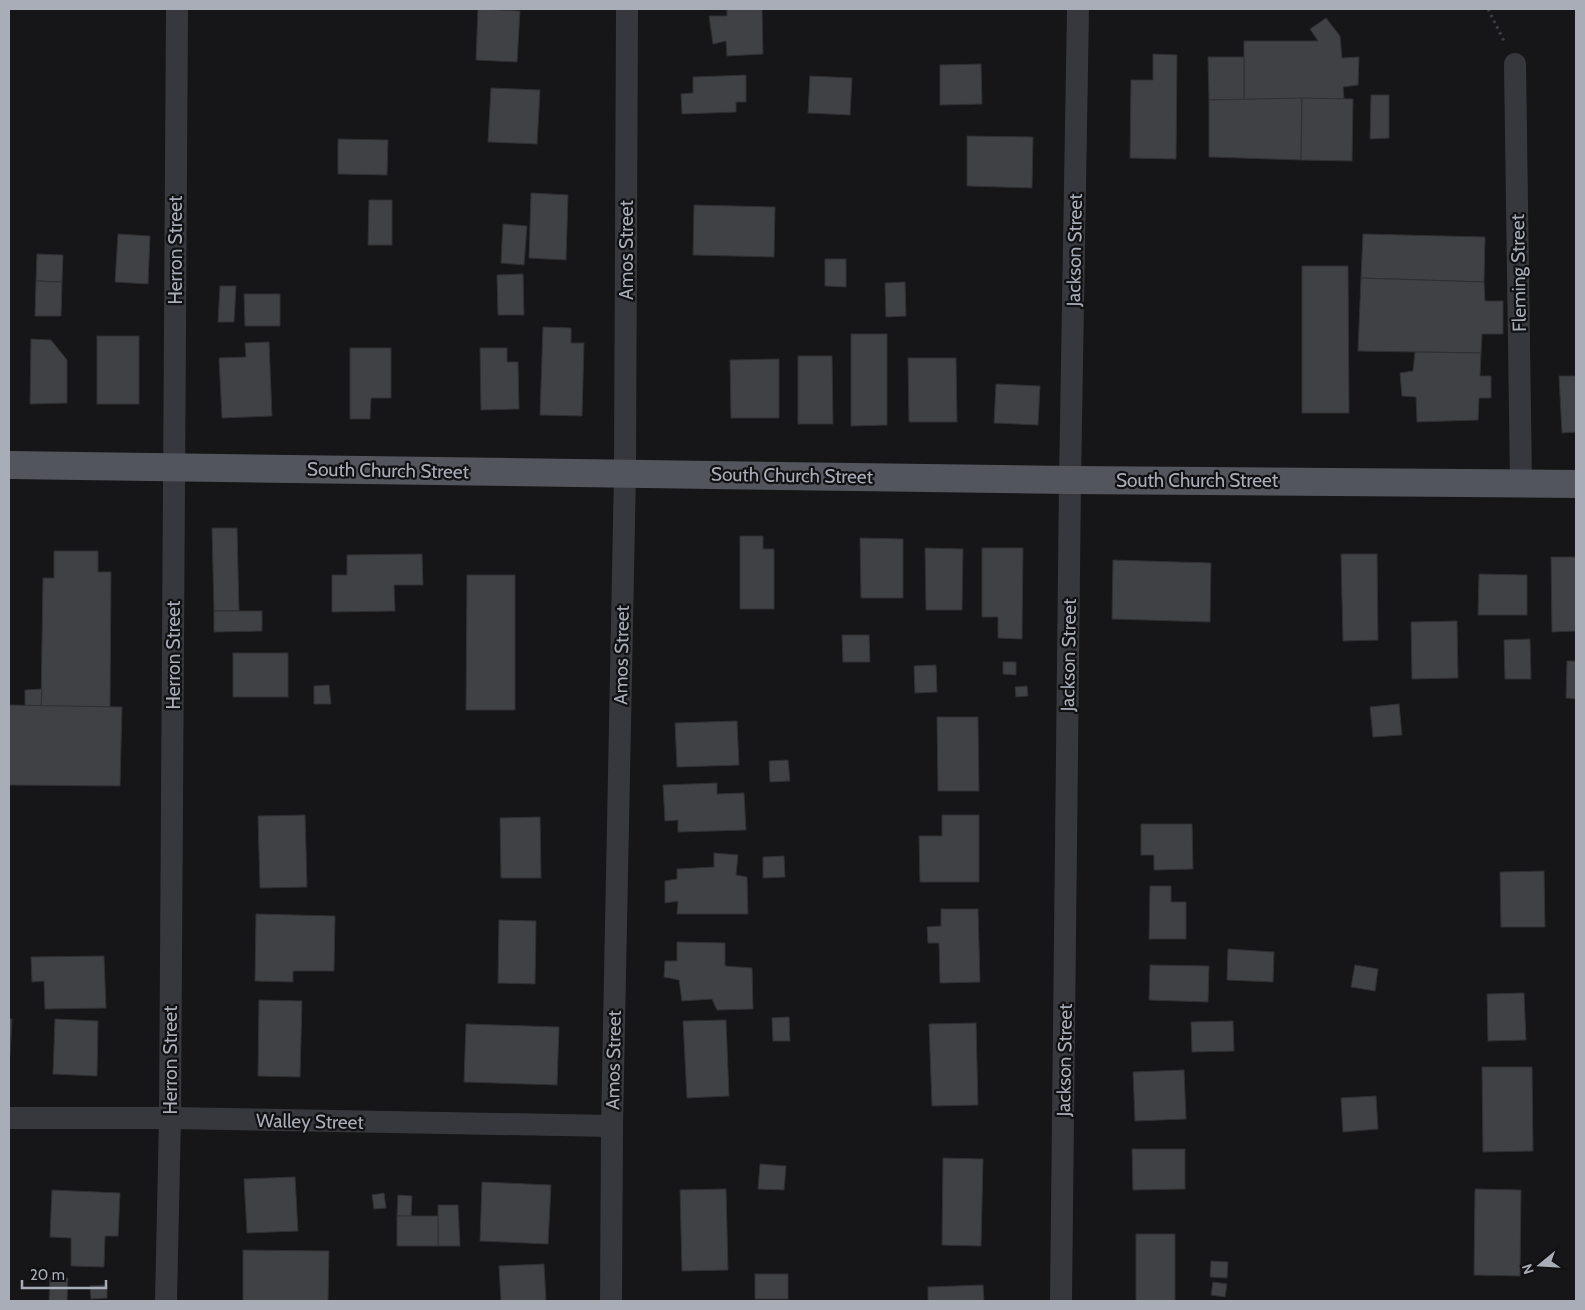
<svg xmlns="http://www.w3.org/2000/svg" width="1585" height="1310" viewBox="0 0 1585 1310" font-family="Cabin,sans-serif">
<style>
.building{fill:#404145;stroke:#303034}
.lines{fill:none;stroke-linecap:round;stroke-linejoin:round}
.path{stroke:#3d3f44;stroke-width:3;stroke-dasharray:2.5 4;stroke-linecap:butt}
.street{stroke:#37383d;stroke-width:22}
.primary{stroke:#53555c;stroke-width:28}
.labels{text-anchor:middle;stroke-width:4.5;stroke-linejoin:round;paint-order:stroke}
.street-label{font-size:19px;fill:#a8adb8;stroke:#111113}
</style>
<rect width="100%" height="100%" fill="#161618"/>
<g class="building">
<polygon points="478,9 520,11 517,62 476,60"/>
<polygon points="727,9 762,9 763,54 727,56 726,41 713,44 709,16 727,16"/>
<polygon points="1326,18 1340,36 1342,58 1359,57 1358,85 1343,87 1344,99 1244,100 1244,41 1318,41 1310,29"/>
<polygon points="1153,54 1177,55 1176,159 1130,158 1131,80 1153,80"/>
<polygon points="1208,57 1244,57 1244,100 1209,100"/>
<polygon points="981,64 982,104 940,105 940,65"/>
<polygon points="746,75 746,102 736,102 736,112 682,114 681,94 693,93 693,77"/>
<polygon points="810,76 852,78 850,115 808,113"/>
<polygon points="491,88 540,90 537,144 488,142"/>
<polygon points="1371,95 1389,95 1389,138 1370,139"/>
<polygon points="1302,98 1301,160 1209,157 1209,100"/>
<polygon points="1302,98 1353,99 1352,161 1301,160"/>
<polygon points="967,136 1033,137 1032,188 967,186"/>
<polygon points="338,139 388,140 387,175 338,174"/>
<polygon points="531,193 568,195 566,260 529,258"/>
<polygon points="369,200 392,200 392,245 368,245"/>
<polygon points="694,205 775,207 774,257 693,255"/>
<polygon points="503,224 527,226 524,265 501,263"/>
<polygon points="118,234 150,236 148,284 115,282"/>
<polygon points="1363,234 1485,237 1484,282 1361,278"/>
<polygon points="37,254 63,255 62,282 36,281"/>
<polygon points="825,259 846,259 846,287 825,286"/>
<polygon points="1302,266 1348,266 1349,413 1302,413"/>
<polygon points="523,274 524,315 498,315 497,275"/>
<polygon points="1361,278 1484,282 1485,301 1503,301 1503,334 1482,334 1481,353 1358,351"/>
<polygon points="36,281 62,282 61,316 35,316"/>
<polygon points="905,282 906,316 886,317 885,283"/>
<polygon points="220,286 236,286 234,322 218,322"/>
<polygon points="244,294 280,294 280,326 245,326"/>
<polygon points="543,327 571,328 571,343 584,343 582,416 540,415"/>
<polygon points="851,334 887,334 887,425 851,426"/>
<rect x="97" y="336" width="42" height="68"/>
<polygon points="31,339 51,340 67,360 67,403 30,404"/>
<polygon points="269,342 272,416 222,418 219,358 246,357 245,343"/>
<polygon points="350,348 391,348 391,398 371,398 370,419 350,419"/>
<polygon points="480,348 507,348 507,362 518,362 519,409 481,410"/>
<polygon points="1415,352 1481,353 1480,376 1491,376 1491,398 1479,398 1478,420 1417,422 1416,397 1402,396 1400,373 1413,371"/>
<polygon points="798,356 832,356 833,424 798,424"/>
<polygon points="908,358 956,358 957,422 909,422"/>
<polygon points="779,359 779,418 731,418 730,360"/>
<polygon points="1559,376 1576,376 1576,432 1562,433"/>
<polygon points="996,384 1040,386 1038,425 994,423"/>
<polygon points="212,528 237,528 239,611 214,611"/>
<polygon points="740,536 763,536 763,549 774,549 774,609 740,609"/>
<polygon points="860,538 903,539 903,598 861,598"/>
<polygon points="925,548 963,549 962,610 926,610"/>
<polygon points="982,548 1023,548 1022,639 998,638 998,617 982,617"/>
<polygon points="54,551 98,551 98,572 111,572 110,707 41,706 43,578 54,578"/>
<polygon points="422,554 423,585 394,585 395,611 332,612 332,575 347,575 347,555"/>
<polygon points="1341,554 1377,554 1378,640 1343,641"/>
<polygon points="1551,557 1576,557 1576,631 1552,632"/>
<polygon points="1113,560 1211,563 1210,622 1112,619"/>
<polygon points="1479,574 1527,575 1527,615 1478,615"/>
<polygon points="467,575 515,575 515,710 466,710"/>
<polygon points="214,611 262,611 262,631 214,632"/>
<polygon points="1457,621 1458,678 1412,679 1411,622"/>
<polygon points="842,635 869,635 870,662 843,662"/>
<polygon points="1530,639 1531,679 1505,679 1504,640"/>
<rect x="233" y="653" width="55" height="44"/>
<polygon points="1567,661 1576,661 1576,699 1566,698"/>
<polygon points="1003,662 1016,662 1016,675 1003,674"/>
<polygon points="936,665 937,692 915,693 914,666"/>
<polygon points="329,685 331,704 314,704 314,686"/>
<polygon points="1027,686 1028,696 1016,697 1015,687"/>
<polygon points="42,689 41,706 25,706 25,690"/>
<polygon points="1399,704 1402,735 1373,737 1370,707"/>
<polygon points="9,705 122,707 120,786 9,785"/>
<polygon points="937,717 978,717 979,791 938,791"/>
<polygon points="737,721 739,765 677,767 675,723"/>
<polygon points="788,760 790,781 770,782 769,761"/>
<polygon points="717,783 717,794 744,793 746,830 678,832 678,820 665,821 663,785"/>
<polygon points="305,815 307,887 260,888 258,816"/>
<polygon points="942,815 979,815 979,882 920,882 919,836 942,836"/>
<polygon points="540,817 541,878 501,878 500,818"/>
<polygon points="1141,824 1192,824 1193,869 1154,870 1154,855 1141,855"/>
<polygon points="714,853 738,855 736,875 747,877 748,914 677,914 678,901 665,903 665,881 677,879 677,869 714,867"/>
<polygon points="784,856 785,877 763,878 763,857"/>
<polygon points="1544,871 1545,927 1501,927 1500,872"/>
<polygon points="1150,886 1171,886 1171,902 1186,902 1186,939 1149,939"/>
<polygon points="941,909 978,909 980,982 940,983 939,943 928,943 927,927 941,926"/>
<polygon points="256,914 335,916 334,971 293,971 293,982 255,981"/>
<polygon points="499,920 536,921 535,984 498,983"/>
<polygon points="677,942 725,943 725,966 752,968 753,1009 717,1010 712,999 682,1001 679,980 664,977 665,961 677,961"/>
<polygon points="1228,949 1274,952 1273,982 1227,980"/>
<polygon points="104,956 106,1008 45,1009 44,981 32,982 31,957"/>
<polygon points="1150,965 1209,966 1208,1002 1149,1000"/>
<polygon points="1355,965 1378,969 1375,991 1351,987"/>
<polygon points="1524,993 1526,1040 1488,1041 1487,994"/>
<polygon points="259,1000 302,1001 300,1077 258,1076"/>
<polygon points="789,1017 790,1041 773,1041 772,1018"/>
<polygon points="9,1018 12,1019 10,1056 9,1056"/>
<polygon points="55,1019 98,1021 97,1076 53,1074"/>
<polygon points="726,1020 729,1096 687,1098 683,1021"/>
<polygon points="1233,1021 1234,1051 1192,1052 1191,1022"/>
<polygon points="976,1023 978,1105 932,1106 929,1024"/>
<polygon points="466,1024 559,1027 557,1085 464,1082"/>
<polygon points="1482,1067 1532,1067 1533,1151 1483,1152"/>
<polygon points="1184,1070 1186,1119 1135,1121 1133,1072"/>
<polygon points="1376,1096 1378,1129 1343,1132 1341,1098"/>
<polygon points="1132,1149 1185,1149 1185,1189 1133,1190"/>
<polygon points="943,1158 983,1159 981,1246 942,1245"/>
<polygon points="760,1164 786,1166 784,1190 758,1189"/>
<polygon points="295,1177 298,1231 247,1233 244,1179"/>
<polygon points="482,1182 551,1185 548,1244 480,1241"/>
<polygon points="726,1189 728,1270 682,1271 680,1190"/>
<polygon points="1475,1189 1521,1190 1520,1276 1474,1275"/>
<polygon points="52,1190 120,1193 118,1236 105,1236 104,1267 71,1266 71,1238 50,1237"/>
<polygon points="384,1193 386,1208 374,1209 372,1195"/>
<polygon points="398,1195 412,1196 411,1216 397,1216"/>
<polygon points="438,1205 458,1205 460,1246 438,1246"/>
<rect x="397" y="1216" width="41" height="30"/>
<rect x="1136" y="1234" width="39" height="67"/>
<polygon points="243,1250 329,1251 328,1301 243,1301"/>
<polygon points="1211,1261 1228,1262 1227,1278 1210,1277"/>
<polygon points="544,1264 546,1301 501,1301 499,1266"/>
<rect x="755" y="1274" width="33" height="25"/>
<polygon points="50,1277 68,1278 67,1301 49,1301"/>
<polygon points="1213,1282 1227,1284 1225,1297 1211,1295"/>
<polygon points="107,1285 107,1298 91,1299 90,1286"/>
<polygon points="983,1285 984,1301 928,1301 928,1287"/>
</g>
<g class="lines">
<polyline class="path" points="1488,9 1504,41"/>
<g class="street">
<polyline points="1515,64 1521,482"/>
<polyline points="9,1118 170,1118 612,1126"/>
<polyline points="166,1301 170,1118 177,9"/>
<polyline points="611,1301 612,1126 625,472 627,9"/>
<polyline points="1061,1301 1070,480 1078,9"/>
</g>
<polyline class="primary" points="9,465 1070,480 1576,484"/>
</g>
<g class="labels">
<g class="street-label">
<text transform="translate(175 250) rotate(-90)" y="7">Herron Street</text>
<text transform="translate(626 250) rotate(-90)" y="7">Amos Street</text>
<text transform="translate(1074 250) rotate(-89)" y="7">Jackson Street</text>
<text transform="translate(1518 273) rotate(-91)" y="7">Fleming Street</text>
<text transform="translate(388 470) rotate(1)" y="7">South Church Street</text>
<text transform="translate(792 475) rotate(1)" y="7">South Church Street</text>
<text x="1197" y="487">South Church Street</text>
<text transform="translate(173 655) rotate(-90)" y="7">Herron Street</text>
<text transform="translate(621 655) rotate(-89)" y="7">Amos Street</text>
<text transform="translate(1068 655) rotate(-89)" y="7">Jackson Street</text>
<text transform="translate(170 1060) rotate(-90)" y="7">Herron Street</text>
<text transform="translate(613 1060) rotate(-89)" y="7">Amos Street</text>
<text transform="translate(1064 1060) rotate(-89)" y="7">Jackson Street</text>
<text transform="translate(310 1121) rotate(1)" y="7">Walley Street</text>
</g>
</g>
<rect width="1585" height="1310" fill="none" stroke="#a8adb8" stroke-width="20"/>
<g transform="translate(1540 1265) rotate(252)" stroke="#111113" stroke-width="4" paint-order="stroke">
<path d="M0-4L9 19L0 12L-9 19Z" fill="#a8adb8"/>
<text y="-8" font-size="14" font-weight="bold" text-anchor="middle" fill="#a8adb8">N</text>
</g>
<path d="M22 1280v8h84v-8" fill="none" stroke="#a8adb8" stroke-width="2.5"/>
<text x="30" y="1280" font-size="15" fill="#a8adb8" stroke="#111113" stroke-width="4" paint-order="stroke">20 m</text>
</svg>
